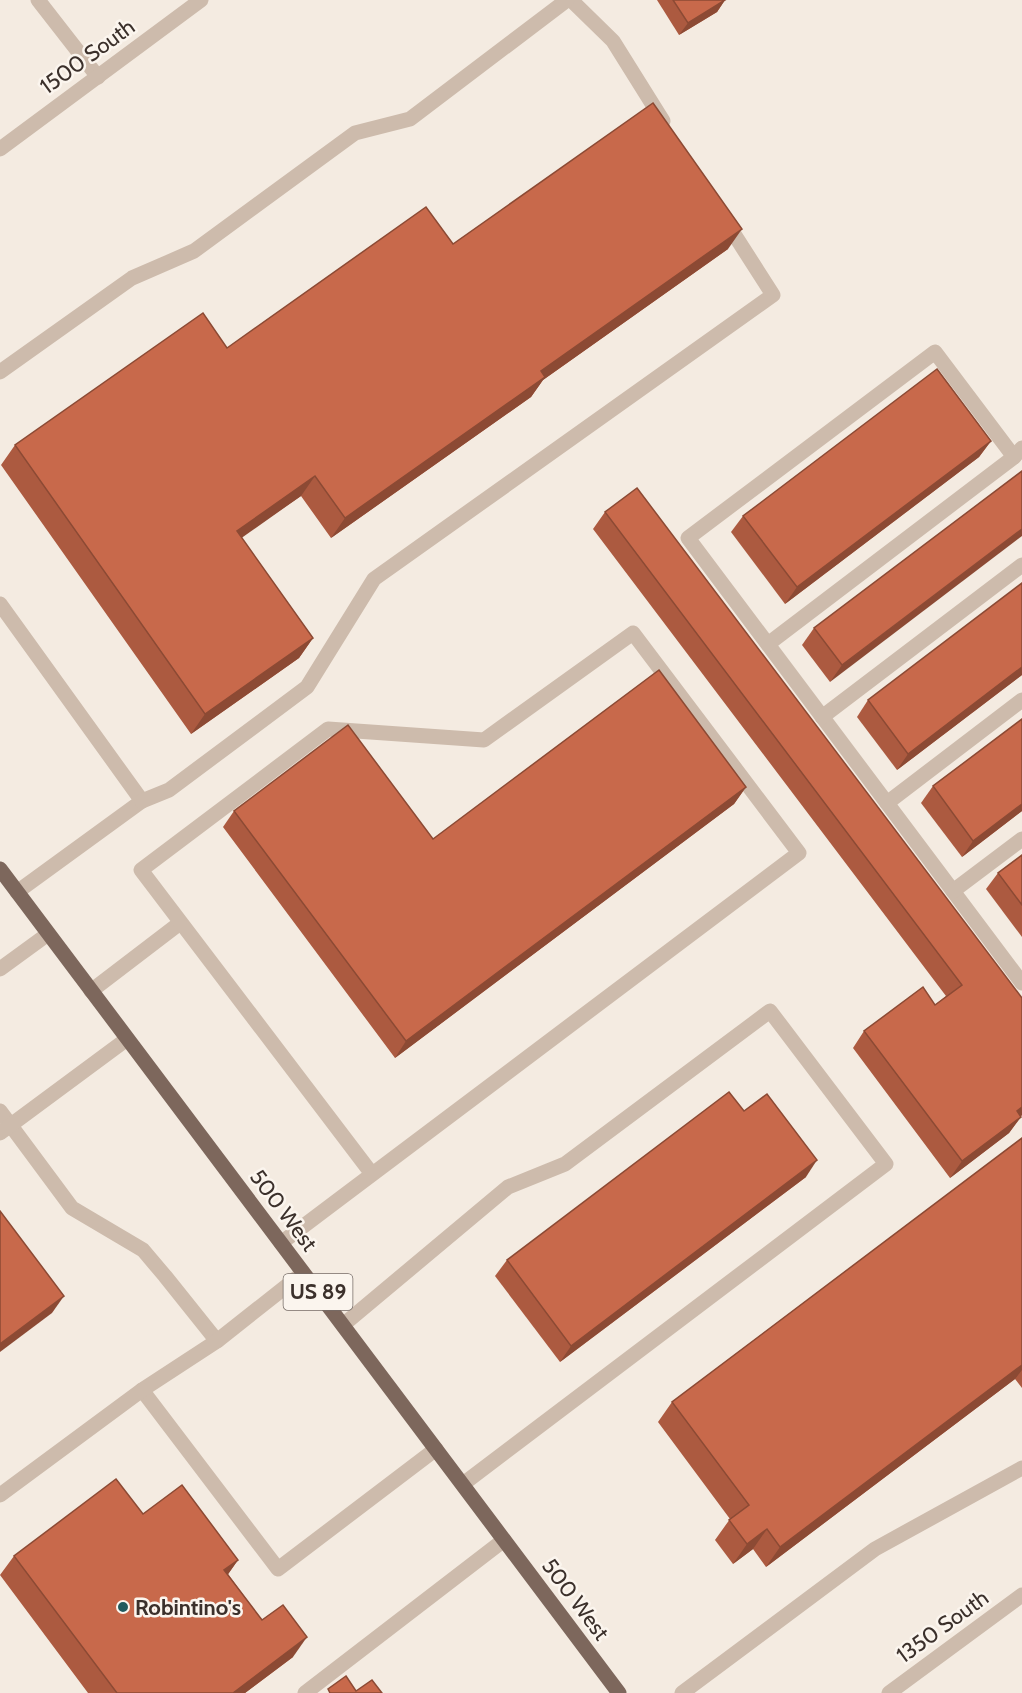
<svg xmlns="http://www.w3.org/2000/svg" width="1022" height="1693" viewBox="0 0 1022 1693" font-family="Cabin,sans-serif">
<style>
.lines{fill:none;stroke-linecap:round;stroke-linejoin:round}
.minor{stroke:#cdbbac;stroke-width:15}
.major{stroke:#7d675c;stroke-width:15}
.wall{fill:#ac5a40}
.shaded-wall{fill:#8c4a34}
.building{fill:#c8694b;stroke:#8c4a34;stroke-width:1.5}
.poi-dot{fill:#1f5a5e;stroke:#fbf5ee;stroke-width:2}
.labels{text-anchor:middle;stroke-width:5;stroke-linejoin:round;paint-order:stroke}
.shield{fill:#fbf5ee;stroke:#756b66;stroke-width:1.5}
.shield-label{font-size:21px;font-weight:bold;fill:#3b302b}
.street-label{font-size:22px;fill:#3b302b;stroke:#fbf5ee}
.poi-label{font-size:22px;font-weight:bold;fill:#3b302b;stroke:#fbf5ee;text-anchor:start}
</style>
<rect width="100%" height="100%" fill="#f4ebe1"/>
<g class="lines">
<g class="minor">
<polyline points="38,0 98,77"/>
<polyline points="571,0 613,41 663,121"/>
<polyline points="0,149 201,0"/>
<polyline points="0,372 132,278 194,251 355,133 410,119 567,0"/>
<polyline points="1014,457 935,352 688,538 1022,983"/>
<polyline points="0,604 142,801 17,892"/>
<polyline points="768,644 1014,457 1022,448"/>
<polyline points="822,717 1022,565"/>
<polyline points="142,801 169,790 307,687 374,579 773,295 725,220"/>
<polyline points="887,803 1022,700"/>
<polyline points="953,891 1022,839"/>
<polyline points="0,969 48,934"/>
<polyline points="91,991 180,923"/>
<polyline points="0,1111 72,1208 143,1250 165,1276 217,1341"/>
<polyline points="0,1133 127,1039"/>
<polyline points="281,1243 346,1194 799,853 633,633 484,740 328,729 141,870 372,1174"/>
<polyline points="343,1325 508,1187 565,1164 770,1011 886,1164 463,1484"/>
<polyline points="142,1390 278,1569 436,1449"/>
<polyline points="0,1495 142,1390 217,1341 303,1273"/>
<polyline points="305,1693 504,1540"/>
<polyline points="682,1693 875,1549 1022,1468"/>
<polyline points="889,1693 1022,1595"/>
</g>
<polyline class="major" points="0,869 619,1693"/>
</g>
<g class="wall">
<polygon points="657,0 725,0 717,12 679,35"/>
<polygon points="453,244 728,249 543,380 531,397 331,538 301,496 241,537 313,638 299,658 191,734 1,465 15,445"/>
<polygon points="991,441 979,457 785,604 731,532 743,516"/>
<polygon points="1022,471 830,682 802,645 814,628"/>
<polygon points="605,512 1022,998 1022,1115 1009,1133 950,1178 853,1048 864,1031 935,1005 946,996 593,529"/>
<polygon points="1022,675 897,770 857,717 868,700"/>
<polygon points="1022,719 1022,811 962,857 921,803 933,786"/>
<polygon points="746,787 734,804 395,1058 223,827 234,811 433,839"/>
<polygon points="1022,855 1022,937 986,889 998,873"/>
<polygon points="744,1111 806,1177 560,1362 495,1276 507,1260"/>
<polygon points="1022,1138 1022,1388 1015,1379 766,1567 753,1549 733,1564 715,1540 730,1519 658,1422 672,1402"/>
<polygon points="143,1514 238,1560 228,1574 262,1620 293,1657 245,1693 88,1693 0,1575 14,1556"/>
</g>
<g class="shaded-wall">
<polygon points="725,0 717,12 679,35 688,23"/>
<polygon points="742,229 728,249 543,380 531,397 331,538 345,518 541,371"/>
<polygon points="991,441 979,457 785,604 797,587"/>
<polygon points="315,476 301,496 223,551 237,531"/>
<polygon points="1022,529 1022,536 830,682 842,665"/>
<polygon points="313,638 299,658 191,734 205,714"/>
<polygon points="1022,667 1022,675 897,770 908,754"/>
<polygon points="746,787 734,804 395,1058 406,1041"/>
<polygon points="1022,804 1022,811 962,857 973,841"/>
<polygon points="1022,1107 1022,1115 1005,1128 1017,1111"/>
<polygon points="1021,1117 1009,1133 950,1178 962,1161"/>
<polygon points="817,1160 806,1177 560,1362 571,1346"/>
<polygon points="64,1296 52,1313 0,1352 0,1344"/>
<polygon points="1022,1365 1022,1370 1015,1379 766,1567 780,1547"/>
<polygon points="767,1529 753,1549 733,1564 747,1544"/>
<polygon points="238,1560 224,1580 224,1570"/>
<polygon points="307,1637 293,1657 245,1693 233,1693"/>
</g>
<g class="building">
<polygon points="673,0 725,0 688,23"/>
<polygon points="653,103 742,229 541,371 545,377 345,518 315,476 237,531 313,638 205,714 15,445 203,313 227,348 426,207 453,244"/>
<polygon points="937,369 991,441 797,587 743,516"/>
<polygon points="1022,471 1022,529 842,665 814,628"/>
<polygon points="637,488 1022,998 1022,1107 1017,1111 1021,1117 962,1161 864,1031 923,987 935,1005 962,985 605,512"/>
<polygon points="1022,583 1022,667 908,754 868,700"/>
<polygon points="659,670 746,787 406,1041 234,811 348,725 433,839"/>
<polygon points="1022,719 1022,804 973,841 933,786"/>
<polygon points="1022,855 1022,905 998,873"/>
<polygon points="729,1092 744,1111 767,1094 817,1160 571,1346 507,1260"/>
<polygon points="1022,1138 1022,1365 780,1547 767,1529 747,1544 729,1520 749,1505 672,1402"/>
<polygon points="0,1211 64,1296 0,1344"/>
<polygon points="116,1479 143,1514 182,1485 238,1560 224,1570 262,1620 283,1605 307,1637 233,1693 117,1693 14,1556"/>
<polygon points="346,1676 356,1691 372,1680 382,1693 330,1693 328,1689"/>
</g>
<circle class="poi-dot" cx="123" cy="1607" r="6"/>
<g class="labels">
<rect class="shield" x="283.5" y="1274" width="69" height="36" rx="4.5"/>
<g class="shield-label">
<text x="318" y="1299">US 89</text>
</g>
<g class="street-label">
<text transform="translate(87 56) rotate(-36)" y="8">1500 South</text>
<text transform="translate(284 1210) rotate(53)" y="8">500 West</text>
<text transform="translate(576 1599) rotate(53)" y="8">500 West</text>
<text transform="translate(942 1626) rotate(-36)" y="8">1350 South</text>
</g>
<g class="poi-label">
<text x="135" y="1615">Robintino's</text>
</g>
</g>
</svg>
